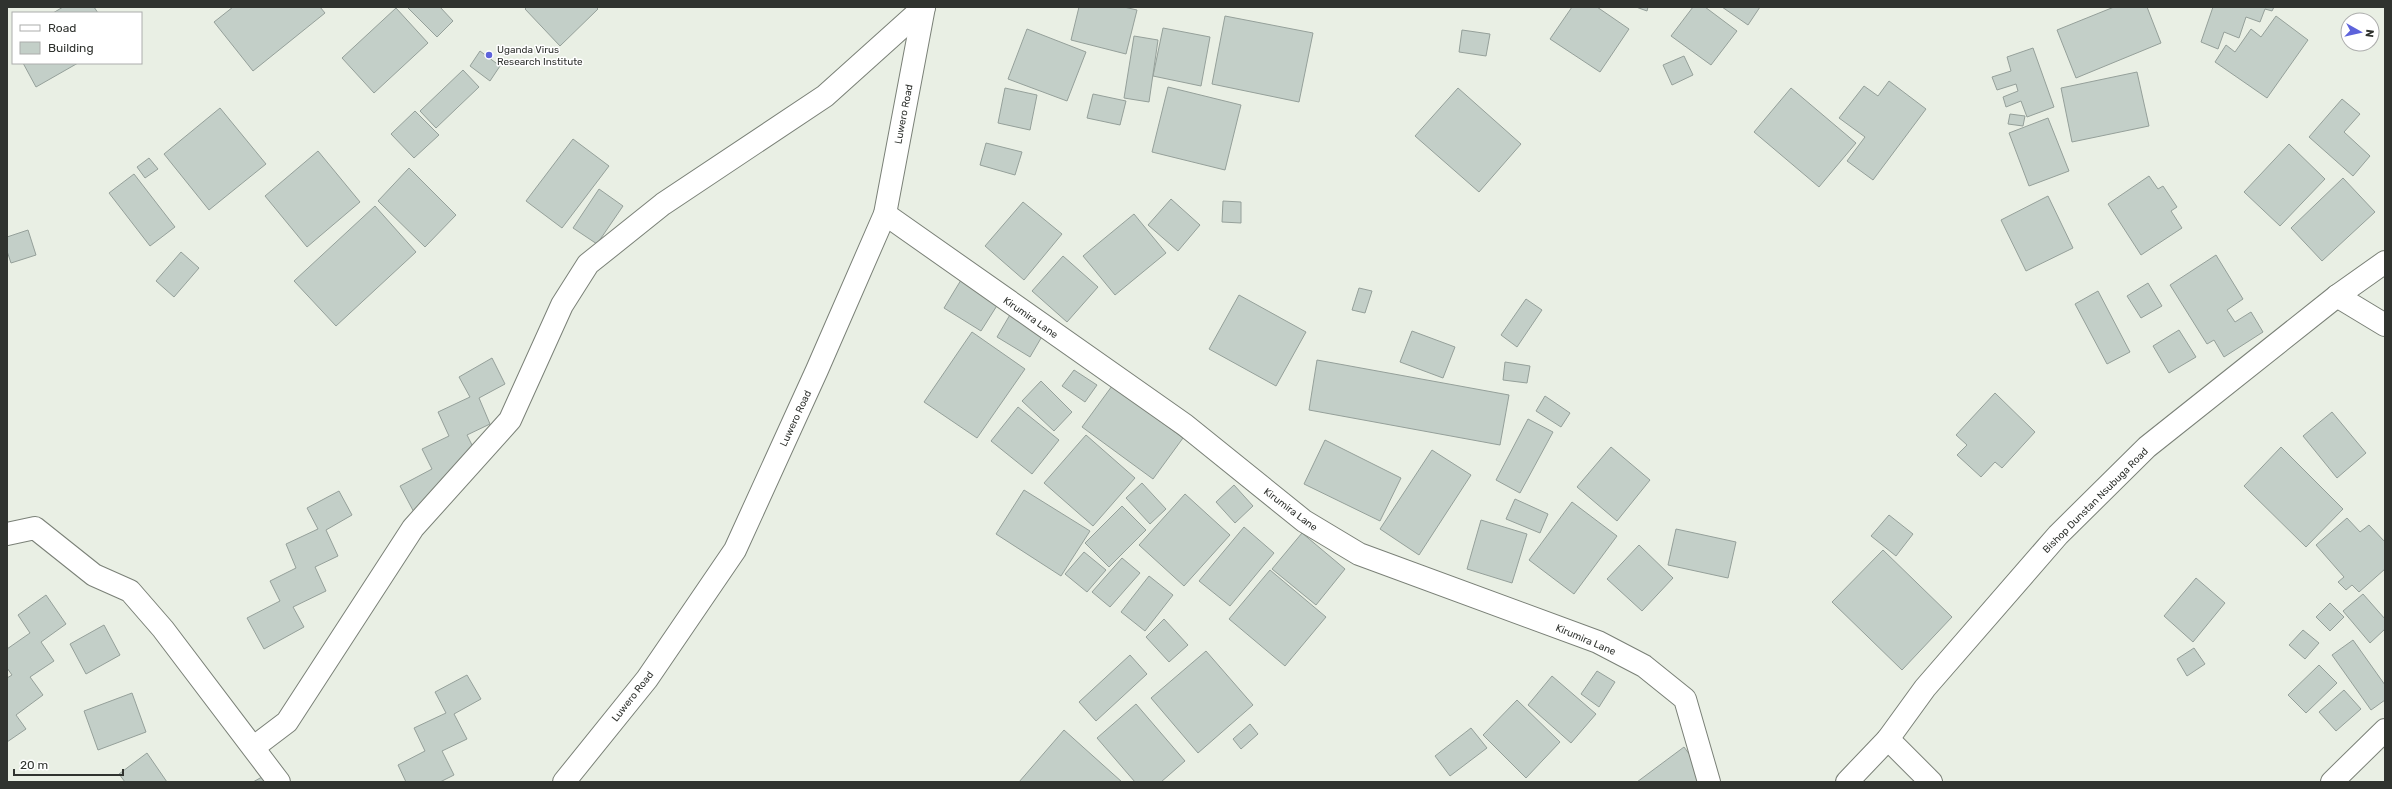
<svg xmlns="http://www.w3.org/2000/svg" width="2392" height="789" viewBox="0 0 2392 789" font-family="Rubik,sans-serif">
<style>
.building{fill:#c3cfc8;stroke:#95a09a}
.lines{fill:none;stroke-linecap:round;stroke-linejoin:round}
.minor-casing{stroke:#7a8077;stroke-width:24}
.minor{stroke:#fff;stroke-width:22}
.poi-dot{fill:#5d63db;stroke:#fff;stroke-width:1.5}
.labels{text-anchor:middle;stroke-width:3;stroke-linejoin:round;paint-order:stroke}
.poi-label{font-size:10px;fill:#30332f;stroke:#fff;text-anchor:start}
.street-label{font-size:10px;fill:#30332f;stroke:#fff}
</style>
<rect width="100%" height="100%" fill="#e9efe4"/>
<g class="building">
<polygon points="63,7 94,7 98,13 53,13"/>
<polygon points="233,7 320,7 325,13 253,71 214,22"/>
<polygon points="407,7 440,7 453,21 437,37"/>
<polygon points="527,7 596,7 598,9 560,46 525,9"/>
<polygon points="1079,7 1124,7 1137,10 1126,54 1071,40"/>
<polygon points="1572,7 1597,7 1629,29 1600,72 1550,39"/>
<polygon points="1636,7 1648,7 1647,11"/>
<polygon points="1693,7 1705,7 1737,31 1711,65 1671,36"/>
<polygon points="1722,7 1760,7 1748,25"/>
<polygon points="2114,7 2147,7 2161,43 2076,78 2057,30"/>
<polygon points="2213,7 2274,7 2272,11 2265,9 2260,22 2246,17 2239,38 2224,32 2218,49 2201,42"/>
<polygon points="396,8 428,43 374,93 342,58"/>
<polygon points="1225,16 1313,33 1299,102 1212,84"/>
<polygon points="2276,16 2308,40 2267,98 2215,62 2226,45 2235,52 2251,29 2261,37"/>
<polygon points="1163,28 1210,37 1201,86 1153,76"/>
<polygon points="1027,29 1086,52 1067,101 1008,79"/>
<polygon points="1462,30 1490,34 1486,56 1459,52"/>
<polygon points="1134,36 1158,40 1149,102 1124,98"/>
<polygon points="2033,48 2054,107 2027,117 2021,101 2006,107 2003,97 2018,91 2016,84 1997,90 1992,77 2011,71 2007,57"/>
<polygon points="480,51 500,66 490,81 470,66"/>
<polygon points="1684,56 1693,75 1672,85 1663,65"/>
<polygon points="23,63 78,63 36,87"/>
<polygon points="463,70 479,87 436,128 420,111"/>
<polygon points="2137,72 2149,126 2072,142 2061,88"/>
<polygon points="1889,81 1926,109 1873,180 1847,161 1865,137 1839,118 1864,86 1878,96"/>
<polygon points="1168,87 1241,105 1225,170 1152,152"/>
<polygon points="1005,88 1037,95 1030,130 998,123"/>
<polygon points="1458,88 1521,144 1479,192 1415,136"/>
<polygon points="1791,88 1856,143 1819,187 1754,132"/>
<polygon points="1093,94 1126,101 1120,125 1087,118"/>
<polygon points="2342,99 2360,114 2344,132 2370,156 2353,176 2309,137"/>
<polygon points="220,108 266,164 209,210 164,154"/>
<polygon points="415,111 439,135 414,158 391,134"/>
<polygon points="2010,114 2025,116 2023,126 2008,124"/>
<polygon points="2048,118 2069,171 2029,186 2009,133"/>
<polygon points="573,139 609,166 562,228 526,201"/>
<polygon points="986,143 1022,152 1015,175 980,165"/>
<polygon points="2289,144 2325,179 2280,226 2244,192"/>
<polygon points="318,151 360,202 307,247 265,196"/>
<polygon points="149,158 158,169 145,178 137,167"/>
<polygon points="409,168 456,215 425,247 378,201"/>
<polygon points="134,174 175,227 150,246 109,193"/>
<polygon points="2149,176 2158,189 2163,186 2177,207 2171,211 2182,228 2141,255 2108,204"/>
<polygon points="2343,178 2375,212 2322,261 2291,228"/>
<polygon points="599,189 623,206 597,244 573,228"/>
<polygon points="2048,196 2073,248 2026,271 2001,220"/>
<polygon points="1171,199 1200,225 1178,251 1148,225"/>
<polygon points="1223,201 1241,202 1241,223 1222,222"/>
<polygon points="1023,202 1062,234 1024,280 985,246"/>
<polygon points="375,206 416,252 336,326 294,281"/>
<polygon points="1134,214 1166,253 1115,295 1083,256"/>
<polygon points="28,230 36,255 11,263 7,251 7,237"/>
<polygon points="181,252 199,268 174,297 156,281"/>
<polygon points="2216,255 2243,299 2227,310 2235,322 2251,312 2263,332 2224,357 2214,340 2207,344 2170,285"/>
<polygon points="1063,256 1098,287 1067,322 1032,291"/>
<polygon points="961,280 998,304 981,331 944,308"/>
<polygon points="2148,283 2162,306 2141,318 2127,296"/>
<polygon points="1359,288 1372,291 1365,313 1352,310"/>
<polygon points="2098,291 2130,352 2107,364 2075,304"/>
<polygon points="1239,295 1306,332 1276,386 1209,349"/>
<polygon points="1526,299 1542,310 1517,347 1501,335"/>
<polygon points="1011,313 1044,333 1030,357 997,337"/>
<polygon points="2179,330 2196,357 2169,373 2153,346"/>
<polygon points="1412,331 1455,347 1443,378 1400,362"/>
<polygon points="972,332 1025,369 977,438 924,402"/>
<polygon points="492,358 505,384 479,398 490,424 467,435 479,459 445,475 456,495 416,516 400,486 432,469 422,449 449,436 438,412 470,397 459,377"/>
<polygon points="1317,360 1509,395 1500,445 1309,410"/>
<polygon points="1505,362 1530,366 1527,383 1503,380"/>
<polygon points="1074,370 1097,385 1085,402 1062,386"/>
<polygon points="1041,381 1072,412 1054,431 1022,401"/>
<polygon points="1112,386 1183,438 1153,479 1082,427"/>
<polygon points="1995,393 2035,432 2002,468 1995,462 1981,477 1957,455 1967,445 1956,435"/>
<polygon points="1545,396 1570,413 1561,427 1536,411"/>
<polygon points="1018,407 1059,440 1032,474 991,441"/>
<polygon points="2332,412 2366,453 2337,478 2303,436"/>
<polygon points="1528,419 1553,432 1520,493 1496,480"/>
<polygon points="1086,435 1135,478 1093,526 1044,483"/>
<polygon points="1325,440 1401,478 1380,521 1304,484"/>
<polygon points="1611,447 1650,480 1617,521 1577,487"/>
<polygon points="2281,447 2343,509 2306,547 2244,486"/>
<polygon points="1432,450 1471,475 1419,555 1380,529"/>
<polygon points="1142,483 1166,509 1150,524 1126,498"/>
<polygon points="1234,485 1253,506 1235,523 1216,502"/>
<polygon points="1024,490 1090,531 1061,576 996,534"/>
<polygon points="339,491 352,515 326,530 338,556 315,567 326,591 293,607 304,627 264,649 247,618 280,601 270,581 296,568 286,544 318,529 307,508"/>
<polygon points="1185,494 1230,535 1184,586 1139,545"/>
<polygon points="1515,499 1548,514 1540,533 1506,519"/>
<polygon points="1572,502 1617,536 1574,594 1529,560"/>
<polygon points="1122,506 1146,530 1109,567 1085,543"/>
<polygon points="1889,515 1913,534 1896,556 1871,536"/>
<polygon points="2347,518 2360,532 2369,525 2385,542 2385,569 2359,592 2352,585 2346,590 2338,582 2344,577 2316,545"/>
<polygon points="1481,520 1527,534 1512,583 1467,569"/>
<polygon points="1244,527 1274,553 1230,606 1199,581"/>
<polygon points="1676,529 1736,542 1728,578 1668,565"/>
<polygon points="1302,533 1345,569 1316,605 1272,569"/>
<polygon points="1639,545 1673,578 1642,611 1607,579"/>
<polygon points="1883,550 1952,617 1902,670 1832,602"/>
<polygon points="1084,552 1106,570 1087,592 1065,574"/>
<polygon points="1122,558 1140,573 1110,607 1092,592"/>
<polygon points="1270,570 1326,617 1285,666 1229,619"/>
<polygon points="1149,576 1173,595 1145,631 1121,612"/>
<polygon points="2196,578 2225,603 2193,642 2164,616"/>
<polygon points="2363,594 2385,619 2385,629 2370,643 2343,611"/>
<polygon points="46,595 66,624 41,642 54,661 30,677 43,695 16,715 26,729 7,742 7,678 12,675 7,668 7,649 30,633 18,615"/>
<polygon points="2330,603 2344,617 2330,631 2316,617"/>
<polygon points="1164,619 1188,645 1169,662 1146,637"/>
<polygon points="104,625 120,655 86,674 70,644"/>
<polygon points="2303,630 2319,643 2305,659 2289,645"/>
<polygon points="2353,640 2385,685 2385,700 2371,710 2332,655"/>
<polygon points="2194,648 2205,664 2187,676 2177,659"/>
<polygon points="1206,651 1253,705 1198,753 1151,698"/>
<polygon points="1130,655 1147,674 1096,721 1079,702"/>
<polygon points="2319,665 2337,683 2306,713 2288,695"/>
<polygon points="1597,671 1615,682 1599,707 1581,694"/>
<polygon points="467,675 481,699 454,714 467,739 442,751 454,775 440,782 406,782 398,765 425,751 414,728 446,713 435,692"/>
<polygon points="1552,676 1596,714 1571,743 1528,705"/>
<polygon points="2344,690 2361,709 2336,731 2319,712"/>
<polygon points="132,693 146,732 98,750 84,711"/>
<polygon points="1517,700 1560,742 1526,778 1483,735"/>
<polygon points="1136,704 1185,761 1161,782 1135,782 1097,738"/>
<polygon points="1250,724 1258,734 1241,749 1233,739"/>
<polygon points="1471,728 1487,748 1450,776 1435,756"/>
<polygon points="1064,730 1122,782 1019,782"/>
<polygon points="1684,747 1710,782 1637,782"/>
<polygon points="147,753 167,782 125,782 119,774"/>
<polygon points="269,773 273,782 253,782"/>
</g>
<g class="lines">
<g class="minor-casing">
<g id="minor">
<polyline points="885,214 1185,425 1304,521 1359,554 1598,642 1644,666 1685,699 1709,782"/>
<polyline points="2337,296 2385,325"/>
<polyline points="7,534 35,528 94,575 130,591 163,629 279,782"/>
<polyline points="1888,739 1931,782"/>
<polyline points="254,747 287,722 413,528 510,420 562,305 588,264 663,204 825,96 924,7"/>
<polyline points="564,782 647,679 735,550 817,370 885,214 924,7"/>
<polyline points="1847,782 1888,739 1925,688 2058,535 2147,447 2337,296 2385,262"/>
<polyline points="2332,782 2385,730"/>
</g>
</g>
<use href="#minor" class="minor"/>
</g>
<circle class="poi-dot" cx="489" cy="55" r="4"/>
<g class="labels">
<g class="poi-label">
<text x="497" y="53">Uganda Virus<tspan x="497" dy="12">Research Institute</tspan></text>
</g>
<g class="street-label">
<text transform="translate(903 114) rotate(-79)" y="4">Luwero Road</text>
<text transform="translate(1031 317) rotate(35)" y="4">Kirumira Lane</text>
<text transform="translate(795 418) rotate(-65)" y="4">Luwero Road</text>
<text transform="translate(2095 500) rotate(-45)" y="4">Bishop Dunstan Nsubuga Road</text>
<text transform="translate(1291 509) rotate(37)" y="4">Kirumira Lane</text>
<text transform="translate(1586 639) rotate(23)" y="4">Kirumira Lane</text>
<text transform="translate(632 696) rotate(-52)" y="4">Luwero Road</text>
</g>
</g>
<rect width="2392" height="789" fill="none" stroke="#30332f" stroke-width="16"/>
<rect x="12" y="12" width="130" height="52" fill="#ffffff" stroke="#acadac"/>
<rect x="20" y="25" width="20" height="6" fill="#ffffff" stroke="#acadac"/>
<text x="48" y="32" font-size="12" fill="#30332f">Road</text>
<rect x="20" y="42" width="20" height="12" fill="#c3cfc8" stroke="#acadac"/>
<text x="48" y="52" font-size="12" fill="#30332f">Building</text>
<g transform="translate(2360 32) rotate(98)"><circle r="19" fill="#ffffff" stroke="#acadac"/>
<path d="M0-3L7 15L0 10L-7 15Z" fill="#5d63db"/>
<text y="-6" font-size="11" font-weight="bold" text-anchor="middle" fill="#30332f">N</text>
</g>
<path d="M14 769v6h109v-6" fill="none" stroke="#30332f" stroke-width="2"/>
<text x="20" y="769" font-size="12" fill="#30332f" stroke="#ffffff" stroke-width="3" paint-order="stroke">20 m</text>
</svg>
